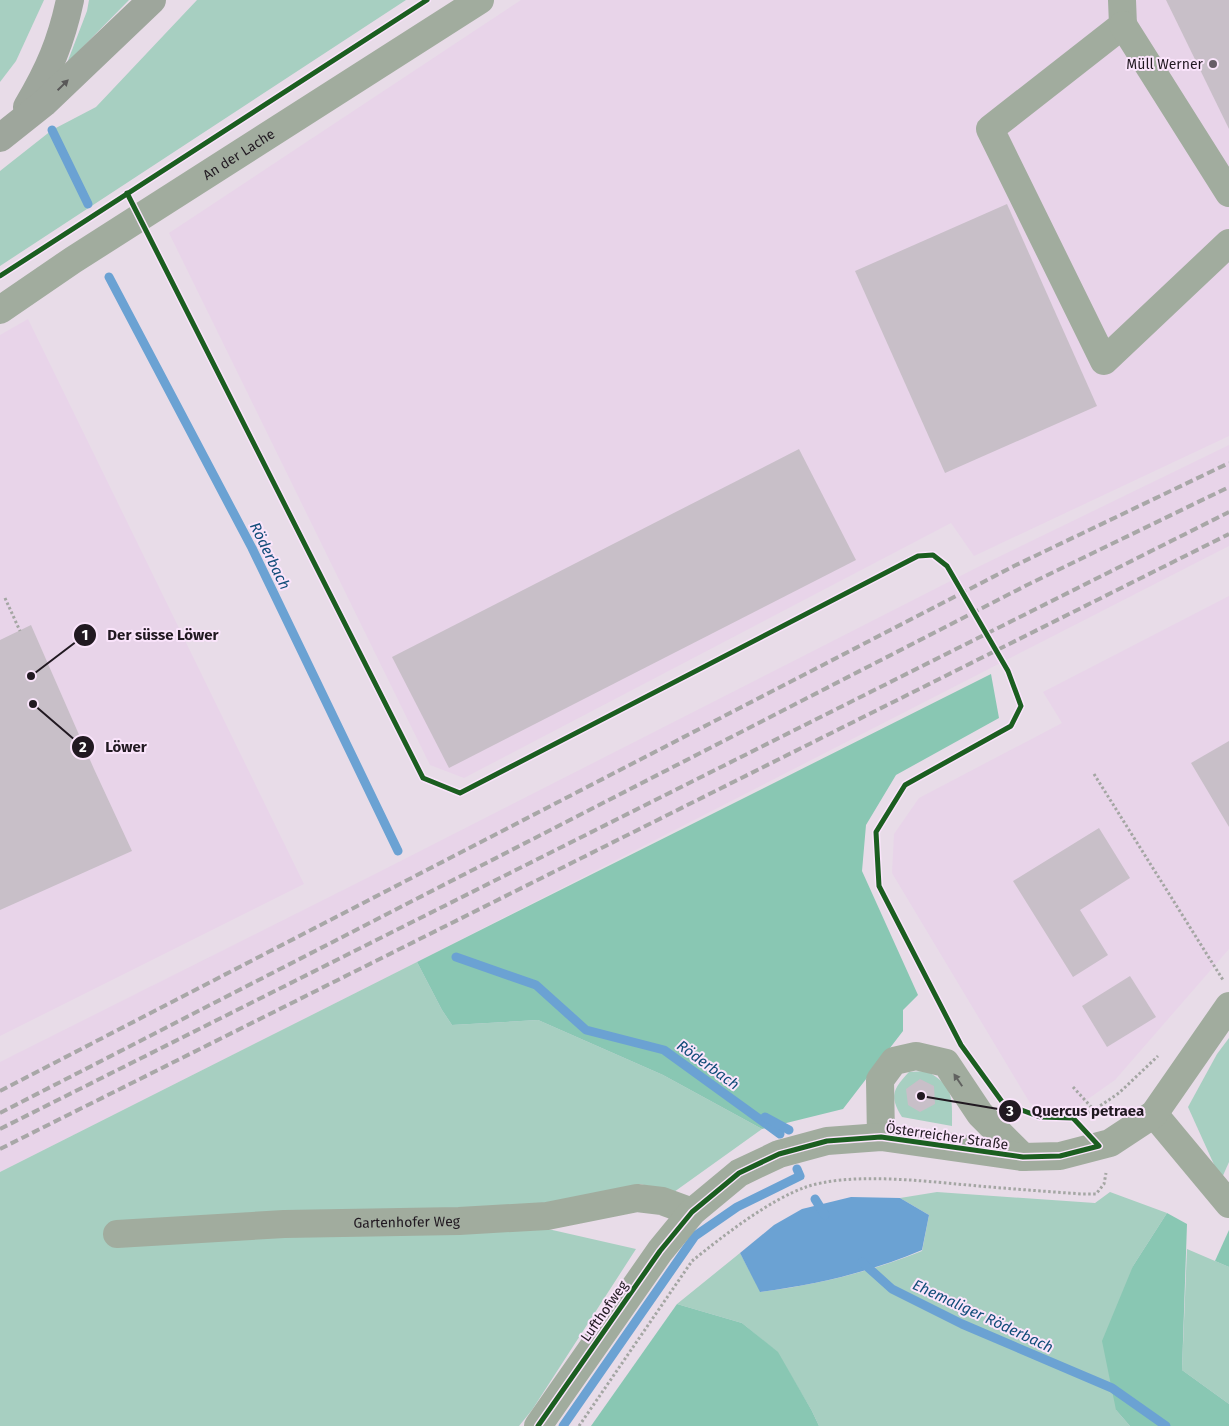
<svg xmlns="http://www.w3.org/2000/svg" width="1229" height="1426" viewBox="0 0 1229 1426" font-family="'Fira Sans',sans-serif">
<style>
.built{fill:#e8d4e9}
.green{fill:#a7cfc1}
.forest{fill:#89c7b3}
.water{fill:#6ba2d3}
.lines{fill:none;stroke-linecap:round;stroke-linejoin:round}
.stream{stroke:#6ba2d3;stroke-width:9}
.building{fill:#c8bfc8}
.path{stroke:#a4a6a3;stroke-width:3;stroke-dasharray:2.5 2.5;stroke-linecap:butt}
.minor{stroke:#a1ac9e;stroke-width:28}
.highway{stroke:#9ea69c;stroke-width:28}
.rail{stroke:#a8a7a7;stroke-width:4;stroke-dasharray:8 4;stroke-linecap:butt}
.cycleway-casing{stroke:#fae4fb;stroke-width:8}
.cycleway{stroke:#1b5e20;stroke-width:5}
.oneway{fill:#595858}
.oneway2{fill:#616260}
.poi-dot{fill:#675d67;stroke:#fae4fb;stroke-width:2}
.labels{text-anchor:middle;stroke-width:4;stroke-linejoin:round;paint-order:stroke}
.poi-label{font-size:14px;fill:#211921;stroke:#fae4fb;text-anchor:end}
.street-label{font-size:14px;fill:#211921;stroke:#fae4fb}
.water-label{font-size:15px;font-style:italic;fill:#114d79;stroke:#fae4fb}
.leader{fill:none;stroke:#211921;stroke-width:2}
.callout-dot{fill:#211921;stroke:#fae4fb;stroke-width:2}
.mark-label{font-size:15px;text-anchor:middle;font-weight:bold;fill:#fff}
.callout-label{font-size:15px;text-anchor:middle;font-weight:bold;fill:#211921;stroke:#fae4fb;stroke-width:4;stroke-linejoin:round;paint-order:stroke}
</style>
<rect width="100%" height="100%" fill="#e8dce8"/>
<g class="built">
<polygon points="521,0 1229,0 1229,436 974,556 951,523 464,778 430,765 169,233"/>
<polygon points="28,319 304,884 0,1036 0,335"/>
<polygon points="1229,445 1229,546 417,962 0,1172 0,1062 381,871 978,567"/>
<polygon points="1229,596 1229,949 1115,1080 1078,1106 1047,1112 1030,1103 892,873 894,834 919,798 1062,723 1043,692"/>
</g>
<g class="green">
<polygon points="0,0 44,0 16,61 0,82"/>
<polygon points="89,0 129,0 67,63 87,11"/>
<polygon points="197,0 406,0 0,266 0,171 52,130 96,107"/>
<polygon points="417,962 442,1010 452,1025 538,1020 663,1075 762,1129 674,1192 640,1184 584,1197 526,1224 636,1249 532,1410 519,1426 0,1426 0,1172"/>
<polygon points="1229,1038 1229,1162 1221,1180 1188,1107 1217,1054"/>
<path d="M926,1071C954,1085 952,1098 952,1126L902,1117C889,1096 893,1089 909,1072Z"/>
<path d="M937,1192L1095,1203L1110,1192L1167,1213L1133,1266L1116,1410L1130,1426H819L812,1411L777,1352L742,1323L677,1304L740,1253L761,1292C819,1284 867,1273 922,1251L929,1215L900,1198Z"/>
<polygon points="1187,1249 1229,1267 1229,1404 1182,1370"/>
</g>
<g class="forest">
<polygon points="991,674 999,718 896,775 866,825 862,871 918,995 903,1010 903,1031 843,1109 762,1129 663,1075 538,1020 452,1025 442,1010 417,962"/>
<polygon points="1167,1213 1187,1224 1182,1370 1229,1404 1229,1426 1130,1426 1116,1410 1102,1341 1133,1266"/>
<polygon points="1229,1230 1229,1267 1215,1261"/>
<polygon points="677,1304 742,1323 778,1352 812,1411 819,1426 591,1426"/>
</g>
<path class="water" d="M851,1197L900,1198L929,1215L922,1250C867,1273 819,1284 760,1292L740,1253L774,1225L802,1209Z"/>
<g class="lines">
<g class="stream">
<polyline points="52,130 88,204"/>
<polyline points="109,277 252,548 398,851"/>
<polyline points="456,957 536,985 586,1030 664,1050 780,1134"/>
<polyline points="765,1117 789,1130"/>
<polyline points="815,1199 825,1215"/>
<polyline points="862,1262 892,1289 962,1324 1112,1388 1166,1426"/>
<polyline points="563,1426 695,1236 737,1207 800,1176 797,1169"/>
</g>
</g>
<g class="building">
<polygon points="1166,0 1229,0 1229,129"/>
<polygon points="1007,204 1097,406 945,473 855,271"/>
<polygon points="799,449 856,560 449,768 392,657"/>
<polygon points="31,625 94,769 132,851 0,910 0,640"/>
<polygon points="1229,741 1229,827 1191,763"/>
<polygon points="1099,828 1130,878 1080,910 1108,955 1073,977 1013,881"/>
<polygon points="1130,976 1156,1017 1107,1047 1082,1006"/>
<polygon points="920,1079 934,1086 935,1104 920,1112 908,1105 906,1089"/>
</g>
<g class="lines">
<g class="path">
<polyline points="5,598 20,631"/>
<polyline points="1094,774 1223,980"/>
<polyline points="1073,1087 1094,1110"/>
<polyline points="1073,1118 1094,1110 1119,1093 1158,1056"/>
<path d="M579,1426L692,1261C723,1236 769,1200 806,1187C847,1173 914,1180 957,1184C999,1188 1040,1191 1082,1194H1096L1104,1184L1106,1173"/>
</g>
<g class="minor">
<polyline points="1122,0 1123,25 990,129 1104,361 1229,243"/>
<polyline points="1123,25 1229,193"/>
<path id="s1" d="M0,310L73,260L480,0"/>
<polyline points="1154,1114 1229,1204"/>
<polyline points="881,1137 880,1080 894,1061 916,1056 946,1063 980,1114 1023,1157"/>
<path id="s2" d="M117,1234L284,1224L459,1221L547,1216L637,1198L662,1201L692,1212"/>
<polyline points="538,1426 660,1251 692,1212 739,1173 779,1154 827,1141 881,1137 1023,1157 1060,1156 1110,1143 1154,1114 1229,1006"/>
</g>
<g class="highway">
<path d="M27,107C49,70 61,42 70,0"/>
<polyline points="0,138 44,103 152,0"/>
</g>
<g class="rail">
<polyline points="0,1091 1014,566 1229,463"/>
<polyline points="0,1113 1027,585 1229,487"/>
<polyline points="0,1129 1229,512"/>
<polyline points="0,1149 1229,534"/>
</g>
<g class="cycleway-casing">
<g id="cycleway">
<polyline points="127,193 423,778 460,793 918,556 933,555 947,566 1008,671 1021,706 1011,726 905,785 876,832 879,886 961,1045 1003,1103 1040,1117 1073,1118 1099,1146 1060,1156 1023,1157 881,1137 827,1141 779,1154 739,1173 692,1212 660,1251 538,1426"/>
<polyline points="0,276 427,0"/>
</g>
</g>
<use href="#cycleway" class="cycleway"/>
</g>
<defs><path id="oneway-solid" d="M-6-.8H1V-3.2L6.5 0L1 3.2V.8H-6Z" transform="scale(1.25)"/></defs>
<use class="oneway" href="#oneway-solid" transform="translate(63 85) rotate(-44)"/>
<use class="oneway2" href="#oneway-solid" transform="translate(958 1080) rotate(-124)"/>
<circle class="poi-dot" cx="1213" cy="64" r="5"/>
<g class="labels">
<g class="poi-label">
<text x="1203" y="69">Müll Werner</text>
</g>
<g class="street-label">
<text dy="5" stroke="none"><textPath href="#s1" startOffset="285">An der Lache</textPath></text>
<text transform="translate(947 1136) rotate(8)" y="5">Österreicher Straße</text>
<text dy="5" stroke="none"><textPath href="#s2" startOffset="290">Gartenhofer Weg</textPath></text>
<text transform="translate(604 1311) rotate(-55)" y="5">Lufthofweg</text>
</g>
<g class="water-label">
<text transform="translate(270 556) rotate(64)" y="5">Röderbach</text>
<text transform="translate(708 1065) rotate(36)" y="5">Röderbach</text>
<text transform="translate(983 1316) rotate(25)" y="5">Ehemaliger Röderbach</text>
</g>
</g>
<path class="leader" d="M31 676L85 635M33 704L83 747M921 1096L1010 1111"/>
<g class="callout-dot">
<circle cx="31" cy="676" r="5"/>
<circle cx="33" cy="704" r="5"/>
<circle cx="921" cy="1096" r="5"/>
<circle cx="85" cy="635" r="12"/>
<circle cx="83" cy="747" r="12"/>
<circle cx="1010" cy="1111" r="12"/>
</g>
<g class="mark-label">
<text x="85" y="640">1</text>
<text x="83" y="752">2</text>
<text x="1010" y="1116">3</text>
</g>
<g class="callout-label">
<text x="163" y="640">Der süsse Löwer</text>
<text x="126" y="752">Löwer</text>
<text x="1088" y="1116">Quercus petraea</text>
</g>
</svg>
